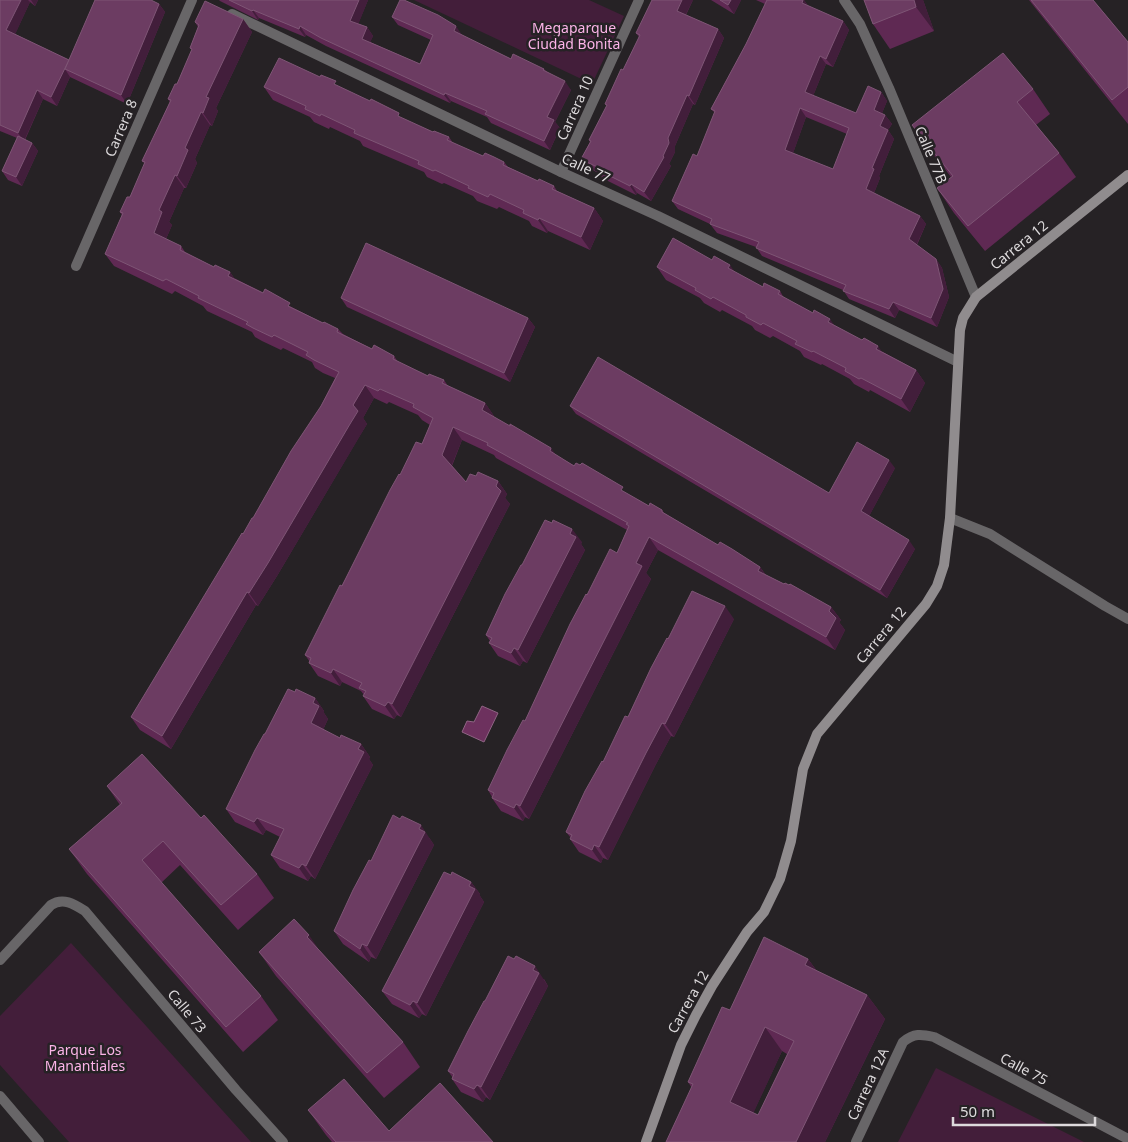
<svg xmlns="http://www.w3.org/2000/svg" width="1128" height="1142" viewBox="0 0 1128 1142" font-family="'Noto Sans',sans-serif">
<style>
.green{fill:#431e3a}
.water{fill:#6d315e;stroke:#8f6484}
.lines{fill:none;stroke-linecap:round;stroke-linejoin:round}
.minor{stroke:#686668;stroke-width:10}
.secondary{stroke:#908c8e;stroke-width:10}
.wall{fill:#5f2953;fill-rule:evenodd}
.shaded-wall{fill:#421e3b}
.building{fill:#6c3c62;stroke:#7e5575;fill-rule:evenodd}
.labels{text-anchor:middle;stroke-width:5;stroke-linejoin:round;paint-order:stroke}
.park-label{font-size:14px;fill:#fbb3e7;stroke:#262225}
.street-label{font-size:14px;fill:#dddadc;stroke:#262225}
</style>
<rect width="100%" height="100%" fill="#262225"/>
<g class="green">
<polygon points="414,0 589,0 624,16 592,84"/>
<polygon points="71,943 251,1142 69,1142 0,1065 0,1016"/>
<polygon points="936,1068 1084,1142 898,1142"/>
</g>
<polygon class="water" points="482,706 498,713 484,742 462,732 467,721 474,722"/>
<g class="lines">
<g class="minor">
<polyline points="844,0 860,24 889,88 976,297"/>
<polyline points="232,14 561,172 658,216 958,362"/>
<polyline points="561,172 639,0"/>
<polyline points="76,266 192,0"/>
<polyline points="950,518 990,534 1105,606 1128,619"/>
<path d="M0,960L51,905C63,897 74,904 85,911L236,1090L283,1142"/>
<polyline points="0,1096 39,1142"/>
<path d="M856,1142L903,1042C914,1033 921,1034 934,1037L1128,1139"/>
</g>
<polyline class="secondary" points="646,1142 681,1045 696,1015 712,986 747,932 764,912 780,879 791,841 803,769 817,734 926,604 937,586 944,565 950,518 960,330 963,318 976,297 1128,175"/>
</g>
<g class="wall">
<polygon points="0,0 38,0 35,6 30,2 15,34 69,60 159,4 165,12 127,104 70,77 57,106 43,99 25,140 32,143 38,151 22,186 8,180 2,171 17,138 0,131"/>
<polygon points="219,0 368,0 358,24 367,27 373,36 370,42 420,64 431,40 398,25 392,17 462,35 511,59 544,69 546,71 571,90 555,122 560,128 550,150 491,123 487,117 451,101 450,103 326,46 306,35 305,37 259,18 258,20 220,1"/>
<polygon points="693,0 686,15 718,29 724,38 695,105 693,104 675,146 675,152 669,164 671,166 651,201 637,193 636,195 602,178 600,174 587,167 581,159 590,142 589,140 607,106 605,104 623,70 639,37 636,33"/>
<polygon points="711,0 741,0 734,14"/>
<path d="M756,0H804L808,6L843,21L849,30L833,67L826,64L813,96L856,113L881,92L887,101L882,113L885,115L892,124L888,130L894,139L879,176L880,178L874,193L920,216L926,224L917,245L936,259L942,268L949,297L937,327L899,310L895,318L849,299L843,290L762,256L756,247L717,233L710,224L678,209L672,201L697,156L715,113L711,109L746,44L765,4ZM806,117L847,134L833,169L793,153Z"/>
<polygon points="864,0 923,0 934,31 890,49 873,24"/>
<polygon points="1029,0 1093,0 1128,42 1128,124"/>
<polygon points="243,19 252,32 216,108 218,111 212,126 210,125 195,159 197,163 186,188 184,188 169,222 172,225 166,239 181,246 185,252 214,267 230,272 234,278 323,323 338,329 343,334 372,349 394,356 398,362 428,376 444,380 448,386 485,403 494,416 494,417 557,456 649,506 662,510 664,513 718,545 760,567 766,575 831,607 841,620 839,622 845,630 835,650 658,550 646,573 651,579 529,819 525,817 523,821 501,811 492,798 492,797 488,790 525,721 587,595 617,553 627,530 496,458 494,455 462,440 452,466 466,482 476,476 498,481 507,494 505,498 510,504 401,717 397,715 394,719 372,709 363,696 364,695 361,691 342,682 340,686 318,676 309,663 310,662 305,655 400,475 422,444 430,425 422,420 418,415 389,402 387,404 374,398 363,418 367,424 359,437 277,576 258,606 256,605 171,749 140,730 131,717 253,518 321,406 335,378 323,373 315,368 312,362 283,348 281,350 262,341 255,337 252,332 207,311 203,306 175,291 172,294 114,266 105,254 122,215 120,212 130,197 145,164 142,161 170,102 168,99 177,84 192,50 190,48 198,27 195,22"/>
<polygon points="264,87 340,87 403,119 433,132 449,137 453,143 483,156 504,162 508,167 538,181 554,186 557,191 594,208 603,221 590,250 548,231 547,233 532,226 529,221 499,207 497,209 477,201 473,196 444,183 442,184 427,177 424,172 363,146 360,141 330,127 329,129 314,122 310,117 273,100"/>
<polygon points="1033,89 1050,114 1036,125 1059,153 1076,177 985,251 954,213 937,188 951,177 929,149 912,125"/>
<polygon points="657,267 734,272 763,287 780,291 784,298 916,370 925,383 910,412 870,390 869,392 854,384 850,379 822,364 821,365 804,357 800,351 773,336 770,338 755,330 752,326 722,310 720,312 704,303 700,298 666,280"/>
<polygon points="341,298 528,318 535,327 510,382 347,307"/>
<polygon points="570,406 829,493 895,468 869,516 915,549 887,598 576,414"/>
<polygon points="582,542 581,544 585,550 527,663 523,661 520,666 498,656 489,643 490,641 486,635 522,565"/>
<polygon points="734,619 674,737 671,736 655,766 608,860 603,858 601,863 579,852 570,839 571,838 566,832 603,762 628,717 668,639"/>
<polygon points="295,692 315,698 324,711 324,713 328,719 323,730 340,738 361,744 370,757 369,759 373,765 315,879 311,876 308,881 280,868 271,855 280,837 266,830 263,835 235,822 226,809 265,734"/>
<polygon points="107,786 201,818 257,874 274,898 238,930 180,865 161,883 261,996 278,1020 243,1052 87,874 69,849 120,805"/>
<polygon points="430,838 430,839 434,845 376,959 371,957 369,962 343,944 334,931 371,861"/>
<polygon points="451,875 471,882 480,894 480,896 484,902 426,1016 422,1014 419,1018 392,1004 382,991"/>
<polygon points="320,951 403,1042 420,1067 384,1098 276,976 259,952"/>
<path d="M808,959L817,971L867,995L885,1019L825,1142H666L692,1088L688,1082L730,1010ZM782,1051L787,1054L758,1115L753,1113Z"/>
<polygon points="544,979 548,986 490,1100 486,1097 483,1102 461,1092 452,1079 453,1078 448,1071 485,1001"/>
<polygon points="308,1110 389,1131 493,1142 332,1142 326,1135"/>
</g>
<g class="shaded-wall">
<polygon points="21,0 28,0 30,2 13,39 6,30"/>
<polygon points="31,0 38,0 35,6"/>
<polygon points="359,0 368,0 356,30 350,21"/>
<polygon points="682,0 693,0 683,20 677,11"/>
<polygon points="731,0 741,0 734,14 728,5"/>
<polygon points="803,0 804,0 810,8 802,3"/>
<polygon points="914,0 923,0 934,31 916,7"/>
<polygon points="159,4 165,12 127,104 121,95"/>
<polygon points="253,10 259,18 258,20 252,11"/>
<polygon points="243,19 252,32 216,108 218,111 212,126 203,113 206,97"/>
<polygon points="843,21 849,30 833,67 826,59"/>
<polygon points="300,26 306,35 305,37 299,29"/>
<polygon points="456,26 462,35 460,40 454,31"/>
<polygon points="367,27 373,36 368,47 362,39"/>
<polygon points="718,29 724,38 695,105 689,96"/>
<polygon points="820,56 826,64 811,101 805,92"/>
<polygon points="69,60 65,69 70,77 57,106 51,97"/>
<polygon points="565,81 571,90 555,122 560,128 550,150 544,141 547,117"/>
<polygon points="37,90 43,99 24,141 18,133"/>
<polygon points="881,92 887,101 880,118 874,110"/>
<polygon points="445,93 451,101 450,103 444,95"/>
<polygon points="687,95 693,104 675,146 675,152 669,164 671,166 651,201 644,192"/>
<polygon points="800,108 806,117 791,159 785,150"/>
<polygon points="201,112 210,125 195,159 197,163 186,188 177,176 185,148"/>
<polygon points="885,115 892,124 888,130 894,139 879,176 880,178 872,198 866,189 872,168 880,126"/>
<polygon points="32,143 38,151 22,186 16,177"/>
<polygon points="175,175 184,188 169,222 172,225 163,246 154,233 159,210"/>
<polygon points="631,184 637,193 636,195 630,186"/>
<polygon points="594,208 603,221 590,250 581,237"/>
<polygon points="920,216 926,224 915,248 909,239"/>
<polygon points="539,218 548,231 547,233 538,220"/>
<polygon points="936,259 942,268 949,297 937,327 931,318"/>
<polygon points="730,265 739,278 728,268"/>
<polygon points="230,272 239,285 228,276"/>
<polygon points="893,302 899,310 895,318 889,309"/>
<polygon points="528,318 535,327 510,382 504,373"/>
<polygon points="830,319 839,332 828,322"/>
<polygon points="878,346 887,359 876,349"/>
<polygon points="916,370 925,383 910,412 901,399"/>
<polygon points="365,385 374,398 363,418 367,424 277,576 258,606 249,593"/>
<polygon points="485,403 494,416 491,423 482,410"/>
<polygon points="453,427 462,440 451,467 442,455"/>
<polygon points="551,448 560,461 550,451"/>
<polygon points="889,460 895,468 867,520 861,511"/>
<polygon points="498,481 507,494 505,498 510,504 401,717 392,704"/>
<polygon points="572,529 582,542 581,544 585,550 527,663 518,650"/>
<polygon points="649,537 658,550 646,573 651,579 529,819 520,806"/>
<polygon points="909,540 915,549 887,598 880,590"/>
<polygon points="760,567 769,580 758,571"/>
<polygon points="247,592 256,605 171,749 162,736"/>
<polygon points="725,606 734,619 674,737 665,724"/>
<polygon points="831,607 841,620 839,622 845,630 835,650 826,637 829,611"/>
<polygon points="514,648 523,661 520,666 511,653"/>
<polygon points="333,669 342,682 340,686 331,673"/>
<polygon points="315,698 324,711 324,713 328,719 320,736 311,723 313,703"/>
<polygon points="388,702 397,715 394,719 385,706"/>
<polygon points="662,723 671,736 655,766 608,860 599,847 646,753"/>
<polygon points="361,744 370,757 369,759 373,765 315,879 306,866"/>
<polygon points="516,804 525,817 523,821 514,808"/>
<polygon points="257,818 266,830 263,835 254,822"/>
<polygon points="421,825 434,845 376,959 367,946"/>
<polygon points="594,845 603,858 601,863 592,850"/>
<polygon points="302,864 311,876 308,881 299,868"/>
<polygon points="471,882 480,894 480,896 484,902 426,1016 417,1003"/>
<polygon points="309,935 326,960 307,937"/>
<polygon points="362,944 371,957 369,962 360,949"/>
<polygon points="808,959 826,984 805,965"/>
<polygon points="535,966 548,986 490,1100 481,1087"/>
<polygon points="867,995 885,1019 825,1142 796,1142"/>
<polygon points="413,1001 422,1014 419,1018 410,1005"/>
<polygon points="765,1027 782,1051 747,1127 730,1102"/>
<polygon points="477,1085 486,1097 483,1102 474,1089"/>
</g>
<g class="building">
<polygon points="0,0 21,0 6,30 69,60 51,97 37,90 18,133 0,125"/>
<polygon points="95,0 151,0 159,4 121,95 65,69"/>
<polygon points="229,0 359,0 350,21 367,27 362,39 420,64 433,35 392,17 400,0 404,0 438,15 456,26 454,31 511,59 513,54 544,69 543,70 565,81 547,117 554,120 544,141 485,114 487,111 445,93 444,95 321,38 300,26 299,29 253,10 252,11"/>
<polygon points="652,0 682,0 677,11 718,29 689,96 687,95 668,138 669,143 663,156 664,157 644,192 631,184 630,186 596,169 597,167 581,159 591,141 589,140 607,105 605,104 621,69 623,70 640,35 636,33"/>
<polygon points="720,0 731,0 728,5"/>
<path d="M767,0H803L802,3L843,21L826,59L820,56L805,92L856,113L868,86L881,92L874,110L885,115L880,126L888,130L872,168L874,169L866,189L920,216L909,239L936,259L943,289L931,318L893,302L889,309L843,291L846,285L756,248L759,242L710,224L712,219L672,201L693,154L697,156L715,111L711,109L746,44ZM800,108L849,128L833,169L785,150Z"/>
<polygon points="864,0 914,0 916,7 873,24"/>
<polygon points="1031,0 1093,0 1128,42 1128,87 1112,100"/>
<polygon points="205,1 243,19 206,97 209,98 203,113 201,112 185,148 188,150 177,176 175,175 159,210 162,212 154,233 181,246 180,250 214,267 215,265 230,272 228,276 263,293 265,289 290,303 288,306 323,323 324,322 338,329 337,332 372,349 374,345 394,356 393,359 428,376 429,374 444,380 442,383 485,403 482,410 510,426 510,424 551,448 550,451 574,466 576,463 580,465 582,463 623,487 621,490 649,506 650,503 662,510 662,512 718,545 720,542 732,549 760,567 758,571 784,584 785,583 789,585 790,584 831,607 829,611 836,618 826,637 649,537 636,563 642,566 520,806 516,804 514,808 492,798 494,793 488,790 507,750 523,720 525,721 570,624 586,594 587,595 610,549 617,553 629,526 626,524 628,523 487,445 488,443 453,427 442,455 466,482 470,474 476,476 478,472 498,481 496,486 501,491 392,704 388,702 385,706 363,696 366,691 359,688 362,683 333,669 331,673 309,663 311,658 305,655 340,585 342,586 390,490 399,474 400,475 416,442 422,444 433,418 413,407 414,404 380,389 378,391 365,385 353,405 358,411 350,424 268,563 249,593 247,592 162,736 131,717 242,533 243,534 252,518 253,518 291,451 321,406 339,372 314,360 306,355 308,352 274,335 272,337 253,328 246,324 248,322 198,298 199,296 166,279 163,281 105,254 123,213 120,212 127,197 130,197 145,162 142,161 171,100 168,99 175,84 177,84 192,49 190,48 199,25 195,22"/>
<polygon points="1003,53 1033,89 1017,102 1059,153 968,226 937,188 953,176 912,125"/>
<polygon points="279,58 320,77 321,75 336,81 334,84 370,101 371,99 399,113 398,116 433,132 434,131 449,137 447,140 483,156 485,153 494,157 504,162 503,165 538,181 539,179 554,186 552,189 594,208 581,237 539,218 538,220 523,213 524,210 490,194 488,197 468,188 469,186 435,170 433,171 418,164 419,161 354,133 355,130 321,114 320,116 305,109 306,106 264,87"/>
<polygon points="18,136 32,143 16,177 2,171"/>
<polygon points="673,238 712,260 714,256 730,265 728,268 763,287 764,283 780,291 778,294 813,313 814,310 830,319 828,322 862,340 864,338 878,346 876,349 916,370 901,399 861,378 859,379 845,371 846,368 813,351 812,352 795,344 797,341 763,323 761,325 746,317 746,315 713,297 711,299 695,290 696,288 657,267"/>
<polygon points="366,243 528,318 504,373 341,298"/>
<polygon points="598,357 829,493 857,442 889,460 861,511 909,540 880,590 570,406"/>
<polygon points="545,520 552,523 553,520 572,529 570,534 576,537 518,650 514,648 511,653 489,643 492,638 486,635 505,594 521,565 522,565"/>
<polygon points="692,591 725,606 665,724 662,723 646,753 599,847 594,845 592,850 570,839 572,835 566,832 585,791 602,761 603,762 625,716 628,717 651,668 667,638 668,639"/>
<polygon points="288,689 295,692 296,689 315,698 313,703 319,706 311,723 340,738 341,735 361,744 358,749 364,752 306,866 302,864 299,868 271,855 284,829 257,818 254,822 226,809 255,750 264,734 265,734"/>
<polygon points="142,754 201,818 204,815 257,874 221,905 163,841 142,860 261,996 226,1027 69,849 122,803 107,786"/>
<polygon points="393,815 400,819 402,816 421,825 419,829 425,832 367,946 362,944 360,949 334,931 353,890 369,860 371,861"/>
<polygon points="444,872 451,875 452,872 471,882 469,886 475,889 417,1003 413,1001 410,1005 382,991"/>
<polygon points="294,919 309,935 307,937 403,1042 367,1073 259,952"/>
<path d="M764,937L808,959L805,965L867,995L796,1142H666L693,1084L688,1082L722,1007L730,1010ZM765,1027L794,1041L758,1115L730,1102Z"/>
<polygon points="508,956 514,959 516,956 535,966 533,970 539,973 481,1087 477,1085 474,1089 452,1079 454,1074 448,1071 468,1031 484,1001 485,1001"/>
<polygon points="344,1079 389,1131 440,1083 493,1142 336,1142 308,1110"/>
</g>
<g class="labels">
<g class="park-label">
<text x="574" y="33">Megaparque<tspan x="574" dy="16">Ciudad Bonita</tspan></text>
<text x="85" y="1055">Parque Los<tspan x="85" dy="16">Manantiales</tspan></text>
</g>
<g class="street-label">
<text transform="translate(575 108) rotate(-66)" y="5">Carrera 10</text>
<text transform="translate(121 128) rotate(-67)" y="5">Carrera 8</text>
<text transform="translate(931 155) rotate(67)" y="5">Calle 77B</text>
<text transform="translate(586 168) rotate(25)" y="5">Calle 77</text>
<text transform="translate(1019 245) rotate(-39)" y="5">Carrera 12</text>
<text transform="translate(881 635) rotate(-50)" y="5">Carrera 12</text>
<text transform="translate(688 1002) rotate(-61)" y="5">Carrera 12</text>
<text transform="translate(187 1011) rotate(50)" y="5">Calle 73</text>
<text transform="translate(1024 1069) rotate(28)" y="5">Calle 75</text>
<text transform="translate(868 1084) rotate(-65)" y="5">Carrera 12A</text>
</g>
</g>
<path d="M953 1117v8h142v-8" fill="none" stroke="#dddadc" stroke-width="2.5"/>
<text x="960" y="1117" font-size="15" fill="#dddadc" stroke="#262225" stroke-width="4" paint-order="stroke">50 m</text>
</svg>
